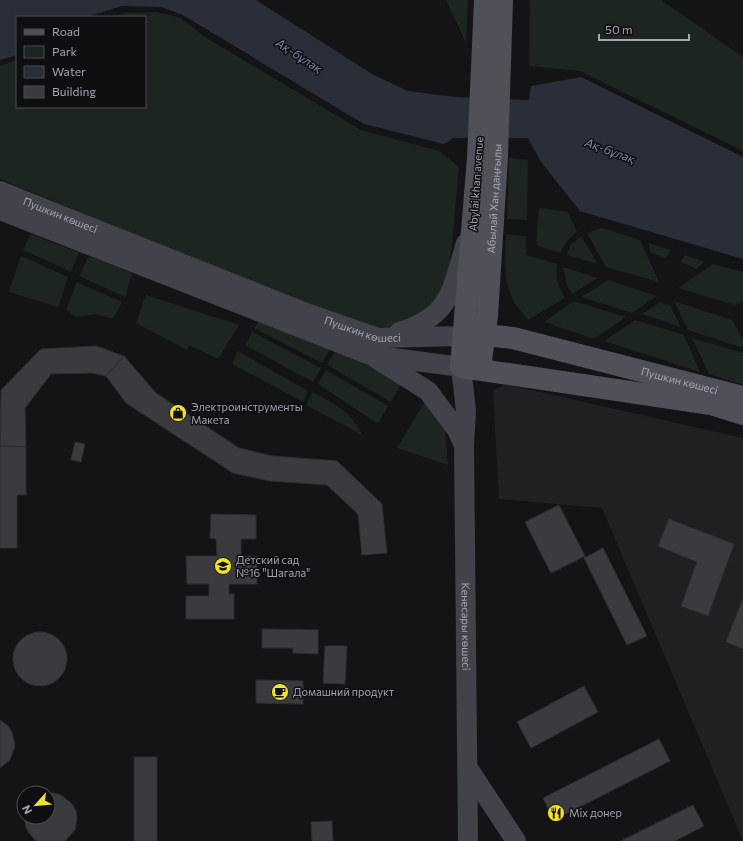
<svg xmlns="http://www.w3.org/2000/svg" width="743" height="841" viewBox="0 0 743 841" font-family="Commissioner,sans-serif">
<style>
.built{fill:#201f22}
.green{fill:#1d2520}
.water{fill:#292e39}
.building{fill:#3b3a3f;stroke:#2e2d31}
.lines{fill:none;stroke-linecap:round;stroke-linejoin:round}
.secondary{stroke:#42424a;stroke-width:20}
.primary{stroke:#505059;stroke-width:22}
.labels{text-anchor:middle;stroke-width:3;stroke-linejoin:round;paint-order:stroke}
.street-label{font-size:11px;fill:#a5a6b5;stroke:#0f0e10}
.poi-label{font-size:11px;fill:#a5a6b5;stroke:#0f0e10;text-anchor:start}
.water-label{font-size:12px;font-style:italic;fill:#7b8ab1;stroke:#0f0e10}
</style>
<rect width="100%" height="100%" fill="#141315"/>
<polygon class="built" points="505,384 743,438 743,841 602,508 499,499 493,391"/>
<g class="green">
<polygon points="446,0 468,0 466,43"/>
<polygon points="530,0 661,0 743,57 743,151 580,71 529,66"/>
<polygon points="157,12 181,18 205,37 361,130 439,151 459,167 448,288 420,322 379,334 0,179 0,66 17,60 17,107 145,107 145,17 108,17 125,13"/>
<polygon points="509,158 528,160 527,220 507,219"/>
<polygon points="539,208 568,212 577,232 567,241 560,253 536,245"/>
<polygon points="602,228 640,240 659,282 606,267 587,233"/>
<polygon points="31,234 79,253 71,272 23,250"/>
<path d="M506,234L526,236V255L557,264C555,277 558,287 565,298L528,320C501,291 505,271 506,234Z"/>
<polygon points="581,236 598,264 567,255 570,245"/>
<polygon points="648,243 671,250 666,258 651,253"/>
<polygon points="684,255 705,262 696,269 681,262"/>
<polygon points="21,256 68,277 58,307 9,292"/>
<polygon points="89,256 132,273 125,297 79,276"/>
<polygon points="713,264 743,272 743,301 735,305 678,288"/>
<polygon points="563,267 598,278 572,294 567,286"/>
<polygon points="608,280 657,296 632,313 581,297"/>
<polygon points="77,282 122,302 113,319 96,314 77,317 66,310"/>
<polygon points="146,295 239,325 218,359 189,345 187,350 136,323"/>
<polygon points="574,301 626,317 594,339 544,322"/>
<polygon points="674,301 732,320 743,340 743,346 737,346 688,330"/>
<polygon points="659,303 670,305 681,327 642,314"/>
<polygon points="635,320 684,335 700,372 604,341"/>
<polygon points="259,322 330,349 322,363 254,328"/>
<polygon points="252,332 321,368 313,382 245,345"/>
<polygon points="692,338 743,353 743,385 709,374"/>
<polygon points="336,350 404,379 391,402 327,365"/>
<polygon points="238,351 308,391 303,402 232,364"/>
<polygon points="326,370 388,406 378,424 318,384"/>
<path d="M313,392C335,405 352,411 362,435L306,405Z"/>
<polygon points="427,398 445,431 448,465 397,448"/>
</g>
<polygon class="water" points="0,0 256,0 372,74 408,91 455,97 529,100 531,86 581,77 743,157 743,259 580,211 541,162 528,138 453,138 444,144 364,124 181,14 161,7 122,6 86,17 17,17 17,55 0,60"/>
<g class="building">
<polygon points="96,346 124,356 106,376 92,373 51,374 25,408 26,447 0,446 1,390 41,349"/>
<polygon points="124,356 156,393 239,448 273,456 337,461 382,504 387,553 362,555 358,514 327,485 270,481 233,473 126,403 106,376"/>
<polygon points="75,442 85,444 81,462 71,460"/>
<polygon points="0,446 26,447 26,495 17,495 17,548 0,548"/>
<polygon points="559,505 585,556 551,573 525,522"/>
<polygon points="211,514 256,515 256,539 241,539 241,556 257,556 257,584 229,584 229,594 234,594 234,619 186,619 186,596 209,596 209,584 187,584 186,556 217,556 216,539 210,538"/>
<polygon points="669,519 734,544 708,616 681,606 697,562 658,546"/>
<polygon points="603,548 647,636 627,645 584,558"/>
<polygon points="743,598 743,649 726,642"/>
<polygon points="262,629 318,630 318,654 293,653 293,648 262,648"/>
<circle cx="40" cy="659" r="27"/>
<polygon points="325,646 347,646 345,684 323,683"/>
<polygon points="256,680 303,681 303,704 256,703"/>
<polygon points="584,686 598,712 531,748 517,722"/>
<polygon points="0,720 8,726 12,732 15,746 10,760 0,768"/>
<polygon points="659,739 670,761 554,820 543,798"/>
<rect x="134" y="757" width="23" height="84"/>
<polygon points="48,793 58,794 64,797 73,805 76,811 77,819 75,830 65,841 36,841 29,833 26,827 24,817 48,817"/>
<polygon points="693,805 704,826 675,841 621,841"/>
<polygon points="332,821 333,841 312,841 311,822"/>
</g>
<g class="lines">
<g class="secondary">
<path id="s1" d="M0,191L306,313L378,338L464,336"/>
<path id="s2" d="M0,210L370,355L461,367L466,411L464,445L468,841"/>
<path d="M399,332C451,317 452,289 466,243"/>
<polyline points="377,359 428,391 457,430 464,445"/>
<polyline points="468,768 516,841"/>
</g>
<g class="primary">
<polyline points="485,0 478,158 461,367 711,404 743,414"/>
<path id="s3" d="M470,335H485L513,338L743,397"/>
<path id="s4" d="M480,368L487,316L497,157L502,0"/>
</g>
</g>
<defs>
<g id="shop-disc" transform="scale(0.9)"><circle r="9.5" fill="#f3e22d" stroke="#0f0e10"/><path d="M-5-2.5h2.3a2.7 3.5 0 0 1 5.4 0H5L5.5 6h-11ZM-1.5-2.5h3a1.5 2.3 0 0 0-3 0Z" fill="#111"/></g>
<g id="school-disc" transform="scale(0.9)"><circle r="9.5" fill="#f3e22d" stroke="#0f0e10"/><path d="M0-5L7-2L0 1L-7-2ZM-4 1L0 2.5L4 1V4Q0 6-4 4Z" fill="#111"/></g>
<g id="cafe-disc" transform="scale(0.9)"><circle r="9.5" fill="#f3e22d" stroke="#0f0e10"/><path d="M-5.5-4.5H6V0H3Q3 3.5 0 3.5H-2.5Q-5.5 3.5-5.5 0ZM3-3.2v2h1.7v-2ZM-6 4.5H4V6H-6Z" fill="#111"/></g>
<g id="restaurant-disc" transform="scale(0.9)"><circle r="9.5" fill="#f3e22d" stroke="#0f0e10"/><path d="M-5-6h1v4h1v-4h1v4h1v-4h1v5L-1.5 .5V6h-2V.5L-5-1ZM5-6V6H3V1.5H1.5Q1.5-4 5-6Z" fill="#111"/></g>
</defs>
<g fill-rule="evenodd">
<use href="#shop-disc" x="178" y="413"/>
<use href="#school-disc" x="223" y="566"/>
<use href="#cafe-disc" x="280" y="692"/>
<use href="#restaurant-disc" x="556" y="813"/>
</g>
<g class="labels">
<g class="street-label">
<text transform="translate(476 184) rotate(-86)" y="4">Abylai khan avenue</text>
<text dy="4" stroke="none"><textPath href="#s4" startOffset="170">Абылай Хан даңғылы</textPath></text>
<text dy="4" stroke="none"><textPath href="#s1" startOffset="65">Пушкин көшесі</textPath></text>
<text dy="4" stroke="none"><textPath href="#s1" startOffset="389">Пушкин көшесі</textPath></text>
<text dy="4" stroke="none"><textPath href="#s3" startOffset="215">Пушкин көшесі</textPath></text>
<text dy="4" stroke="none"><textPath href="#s2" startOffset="749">Кенесары көшесі</textPath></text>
</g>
<g class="poi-label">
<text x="191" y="411">Электроинструменты<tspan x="191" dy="13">Макета</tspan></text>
<text x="236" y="564">Детский сад<tspan x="236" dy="13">№16 "Шагала"</tspan></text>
<text x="293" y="696">Домашний продукт</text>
<text x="569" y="817">Mix донер</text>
</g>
<g class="water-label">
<text transform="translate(299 56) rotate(33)" y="4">Ақ-бұлақ</text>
<text transform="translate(610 151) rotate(20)" y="4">Ақ-бұлақ</text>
</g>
</g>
<rect x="16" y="16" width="130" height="92" fill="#0f0e10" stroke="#4b4b52"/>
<rect x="24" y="29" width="20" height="6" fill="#505059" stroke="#4b4b52"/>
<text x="52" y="36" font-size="12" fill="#a5a6b5">Road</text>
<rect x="24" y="46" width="20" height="12" fill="#1d2520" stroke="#4b4b52"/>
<text x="52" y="56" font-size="12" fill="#a5a6b5">Park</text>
<rect x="24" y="66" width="20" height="12" fill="#292e39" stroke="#4b4b52"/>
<text x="52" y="76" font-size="12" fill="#a5a6b5">Water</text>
<rect x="24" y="86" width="20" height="12" fill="#3b3a3f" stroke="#4b4b52"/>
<text x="52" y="96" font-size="12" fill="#a5a6b5">Building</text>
<g transform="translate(36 805) rotate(243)"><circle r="19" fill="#0f0e10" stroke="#4b4b52"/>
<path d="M0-3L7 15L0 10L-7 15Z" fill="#f3e22d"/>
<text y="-6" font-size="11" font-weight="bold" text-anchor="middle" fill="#a5a6b5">N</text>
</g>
<path d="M599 34v6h90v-6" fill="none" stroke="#a5a6b5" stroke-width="2"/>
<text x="605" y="34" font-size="12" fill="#a5a6b5" stroke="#0f0e10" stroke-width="3" paint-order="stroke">50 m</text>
</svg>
